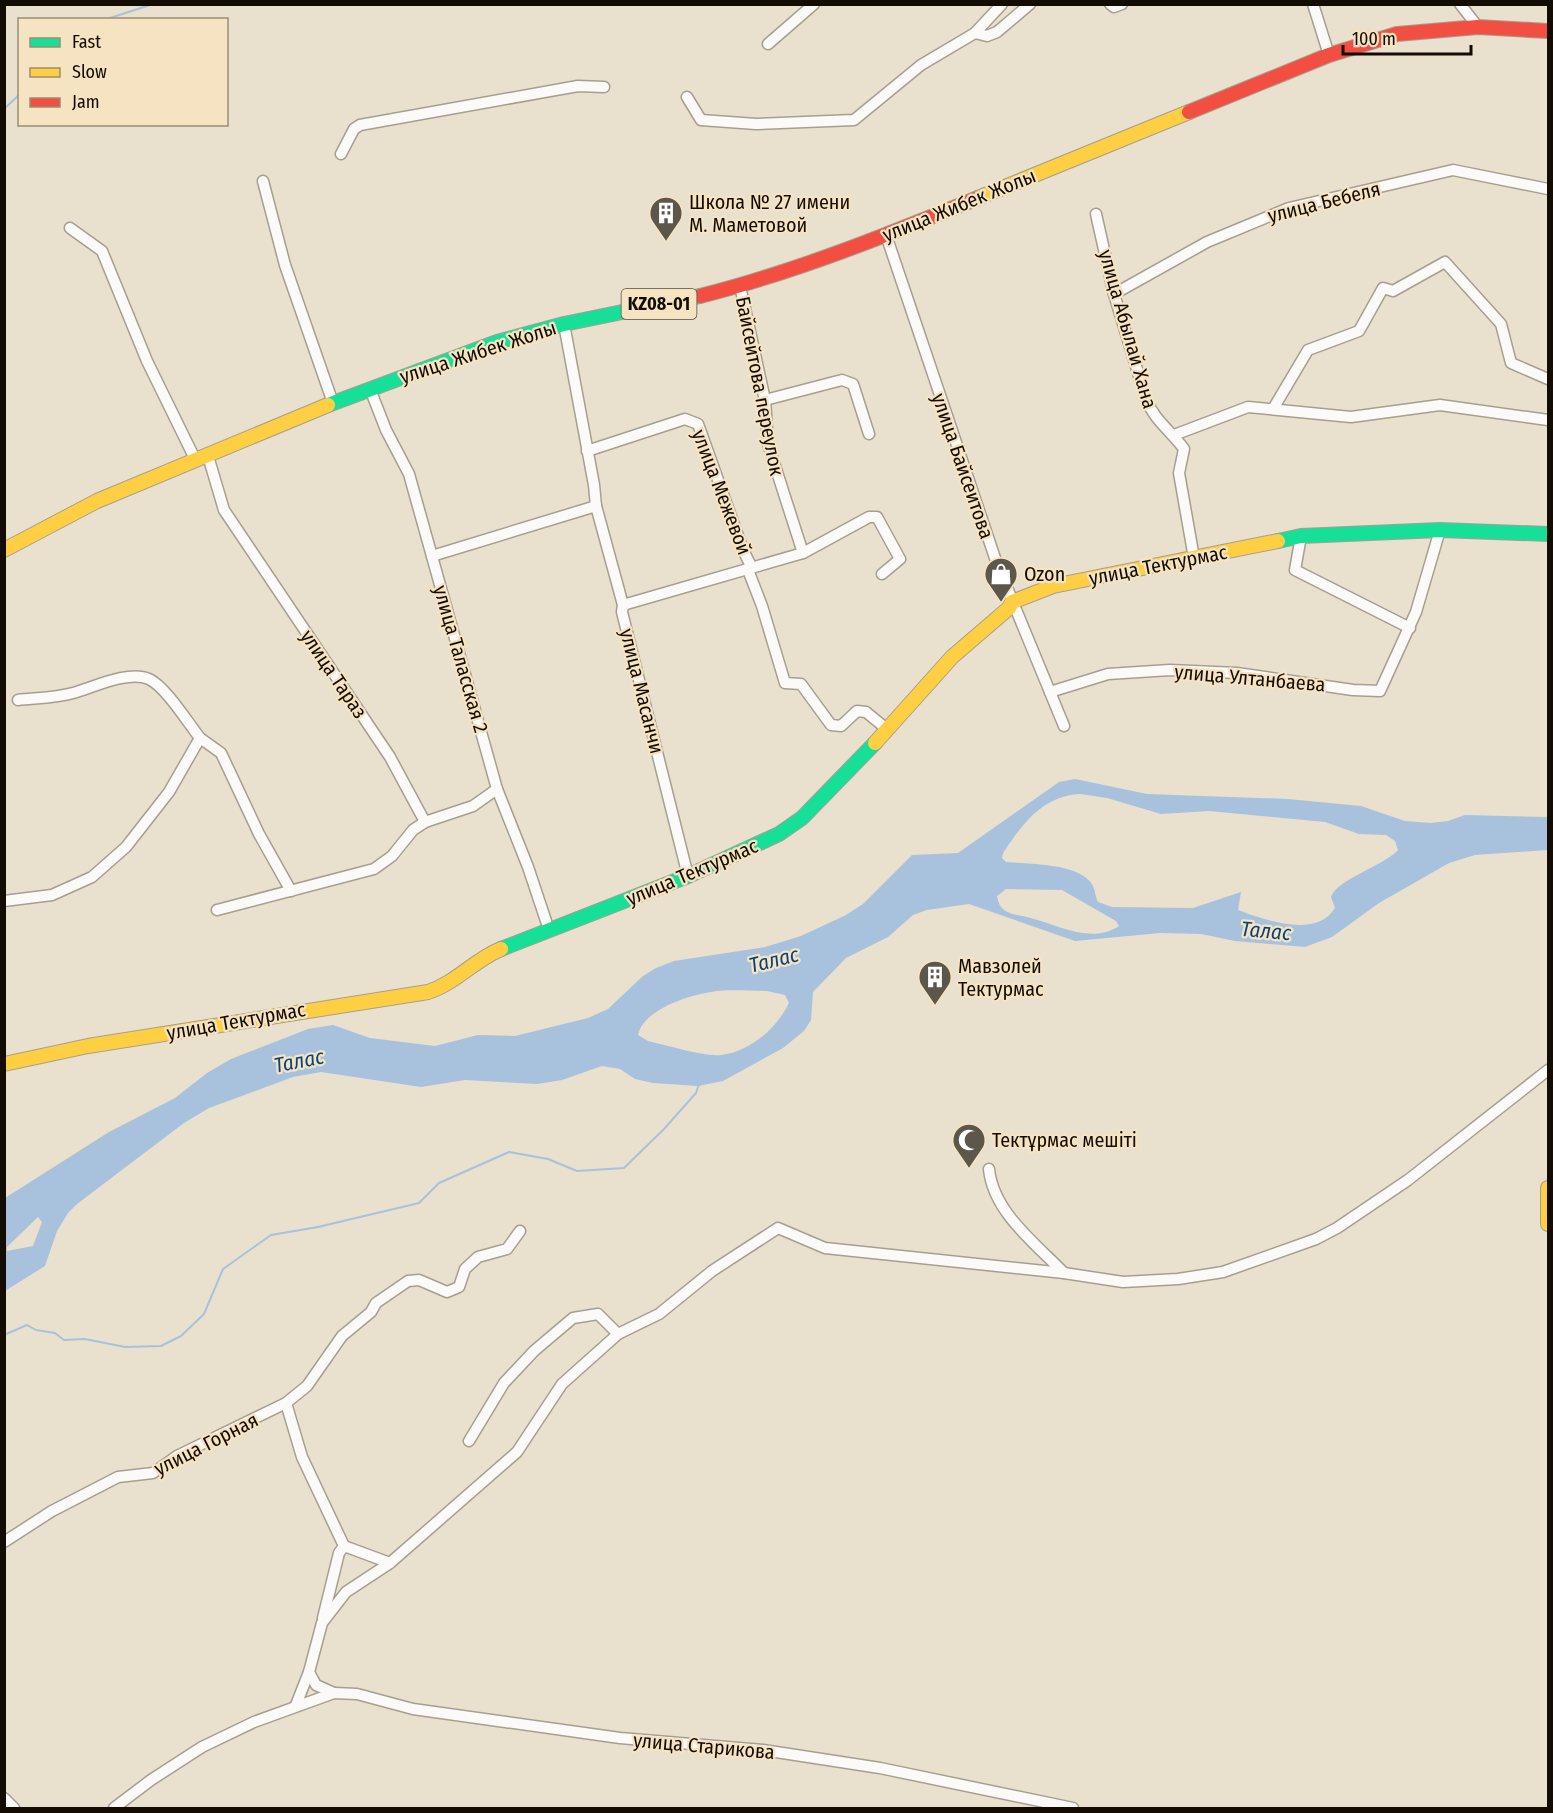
<svg xmlns="http://www.w3.org/2000/svg" width="1553" height="1813" viewBox="0 0 1553 1813" font-family="'Fira Sans Condensed',sans-serif">
<style>
.water{fill:#a8c2de;fill-rule:evenodd}
.lines{fill:none;stroke-linecap:round;stroke-linejoin:round}
.stream{stroke:#a8c2de;stroke-width:2}
.street-casing{stroke:#a69f91;stroke-width:13}
.fast-casing{stroke:#a69f91;stroke-width:16}
.slow-casing{stroke:#a69f91;stroke-width:16}
.jam-casing{stroke:#a69f91;stroke-width:16}
.street{stroke:#fcfaf8;stroke-width:10}
.fast{stroke:#16e098;stroke-width:14}
.slow{stroke:#ffcf43;stroke-width:14}
.jam{stroke:#f24e42;stroke-width:14}
.labels{text-anchor:middle;stroke-width:4.5;stroke-linejoin:round;paint-order:stroke}
.shield{fill:#f5e3c1;stroke:#564c3c;stroke-width:1.5}
.shield-label{font-size:18px;font-weight:bold;fill:#120c03}
.poi-label{font-size:20px;fill:#120c03;stroke:#f5e3c1;text-anchor:start}
.street-label{font-size:20px;fill:#120c03;stroke:#f5e3c1}
.water-label{font-size:21px;font-style:italic;fill:#04447c;stroke:#f5e3c1}
</style>
<rect width="100%" height="100%" fill="#e9e0cd"/>
<path class="water" d="M1075,779L1147,794L1288,799L1361,806L1405,821L1431,823L1448,821L1465,815L1548,817V850L1475,855L1449,863L1379,903L1332,937L1305,947L1235,941L1201,934L1160,933L1075,941L969,904L927,910L913,915L888,937L846,958L813,992L811,1020L804,1031L783,1048L723,1081L698,1086L653,1083L635,1079L620,1069L602,1066L562,1080L537,1084L465,1080L421,1087L321,1072L293,1077L209,1108L184,1123L77,1204L68,1213L57,1231L45,1266L5,1291V1198L109,1132L175,1098L207,1073L231,1059L308,1029L333,1025L370,1038L435,1046L478,1035L515,1036L588,1018L608,1009L643,976L656,968L674,961L765,947L801,936L846,915L863,904L912,855L958,853L1059,782ZM1080,794L1107,798L1161,814L1209,811L1325,822L1359,834L1386,835L1395,841L1398,850C1382,867 1337,879 1331,897L1335,908C1316,939 1265,920 1238,910L1241,892L1193,908L1112,907L1098,902C1095,896 1095,889 1092,884C1079,863 1027,864 1006,862L1002,858C1003,850 1010,844 1014,837C1032,813 1049,796 1080,794ZM1006,889L1062,890L1116,921L1119,926C1092,944 1060,926 1034,919C1025,916 1009,915 1003,909C999,905 998,901 997,896ZM767,991L785,995L789,1003C777,1028 750,1052 721,1055C705,1057 666,1045 648,1041L638,1035C643,1010 689,995 711,992C729,989 749,991 767,991ZM38,1217L42,1222L33,1246L7,1251V1247Z"/>
<g class="lines">
<g class="stream">
<polyline points="104,20 153,4"/>
<polyline points="4,109 20,94"/>
<polyline points="4,1335 27,1325 36,1330 55,1333 64,1340 85,1339 125,1347 161,1346 181,1336 204,1314 223,1269 271,1235 318,1227 419,1203 439,1183 509,1152 548,1159 577,1171 624,1168 664,1129 696,1093 699,1084"/>
</g>
<g class="street-casing">
<g id="street">
<polyline points="1110,4 1114,7 1122,4"/>
<polyline points="1313,4 1329,55"/>
<polyline points="1460,4 1478,27"/>
<polyline points="975,33 987,36 997,32 1030,4"/>
<polyline points="768,44 814,4"/>
<polyline points="687,97 701,120 756,124 854,120 921,65 975,33 1002,4"/>
<polyline points="341,154 354,129 360,125 578,86 604,87"/>
<polyline points="263,181 285,265 333,403"/>
<path d="M1096,214L1114,294L1146,399C1154,420 1171,431 1184,449L1179,473L1194,558"/>
<polyline points="70,228 102,251 147,361 196,461"/>
<polyline points="886,235 996,561 1064,726"/>
<polyline points="740,286 765,400 768,444 803,553"/>
<polyline points="1114,294 1207,242 1289,208 1453,170 1548,189"/>
<polyline points="564,324 594,485 596,506 623,605 622,612 688,876"/>
<polyline points="370,389 386,430 409,474 497,789 528,867 549,930"/>
<polyline points="765,400 842,380 853,384 869,434"/>
<polyline points="1273,409 1308,350 1359,331 1383,288 1393,291 1445,262 1501,324 1511,363 1548,379"/>
<polyline points="1174,435 1248,407 1351,417 1440,405 1548,420"/>
<polyline points="587,451 685,419 698,424 743,550 752,568"/>
<polyline points="208,456 224,510 390,757 425,822 473,806 497,789"/>
<polyline points="1301,536 1295,570 1410,628"/>
<polyline points="432,556 596,506"/>
<polyline points="748,570 762,606 785,683 801,684 831,725 841,726 857,711 866,712 888,730"/>
<polyline points="623,605 803,553 869,517 877,517 900,559 882,574"/>
<polyline points="1050,692 1108,674 1170,670 1237,673 1353,690 1380,691 1416,612 1440,530"/>
<path d="M18,700C36,698 56,698 73,693C92,688 128,670 149,679C166,687 188,723 200,738"/>
<polyline points="4,901 52,895 92,877 126,847 169,792 200,738 221,753 259,834 291,891"/>
<polyline points="217,910 374,869 392,856 413,830 425,822"/>
<path d="M989,1169C993,1212 1036,1244 1064,1273"/>
<polyline points="286,1403 302,1457 344,1546 339,1553 323,1618"/>
<polyline points="469,1441 504,1383 534,1351 573,1318 598,1314 618,1334"/>
<polyline points="4,1542 52,1511 118,1477 153,1473 177,1456 286,1403 307,1386 342,1336 371,1312 376,1303 408,1281 419,1280 447,1292 459,1287 465,1269 478,1257 507,1249 520,1231"/>
<polyline points="344,1546 390,1563"/>
<polyline points="334,1693 316,1685 309,1672 322,1623 346,1592 390,1563 517,1452 562,1384 618,1334 659,1314 712,1271 778,1228 825,1248 1064,1273 1123,1282 1178,1279 1223,1272 1316,1239 1337,1228 1408,1180 1548,1070"/>
<polyline points="296,1705 309,1672"/>
<polyline points="4,1798 14,1808"/>
<polyline points="114,1808 151,1780 202,1747 254,1722 334,1693 357,1694 413,1709 620,1738 763,1750 880,1768 1073,1808"/>
</g>
</g>
<g class="fast-casing">
<g id="fast">
<polyline points="328,405 497,342 564,324 700,296"/>
<polyline points="1278,541 1301,536 1440,530 1548,534"/>
<polyline points="501,949 688,876 779,834 802,818 875,743"/>
</g>
</g>
<g class="slow-casing">
<g id="slow">
<polyline points="978,198 1189,112"/>
<polyline points="4,550 97,501 328,405"/>
<polyline points="875,743 952,657 1009,608 1012,602 1053,586 1278,541"/>
<path d="M4,1064L88,1046L428,992C456,983 474,960 501,949"/>
<polyline points="1548,1188 1548,1224"/>
</g>
</g>
<g class="jam-casing">
<g id="jam">
<polyline points="1189,112 1329,55 1397,34 1478,27 1548,31"/>
<path d="M700,296C795,272 887,235 978,198"/>
</g>
</g>
<use href="#street" class="street"/>
<use href="#fast" class="fast"/>
<use href="#slow" class="slow"/>
<use href="#jam" class="jam"/>
</g>
<defs>
<g id="building-pin" transform="scale(1.725)"><path d="M0 17L-7.5 6A9.5 9.5 0 1 1 7.5 6Z" fill="#5d564a" stroke="#f5e3c1"/><path d="M-4-6H4V6H1V3H-1V6H-4ZM-2.5-4.3h1.7v1.8h-1.7ZM.8-4.3h1.7v1.8H.8ZM-2.5-1h1.7V.8h-1.7ZM.8-1h1.7V.8H.8Z" fill="#fff"/></g>
<g id="shop-pin" transform="scale(1.725)"><path d="M0 17L-7.5 6A9.5 9.5 0 1 1 7.5 6Z" fill="#5d564a" stroke="#f5e3c1"/><path d="M-5-2.5h2.3a2.7 3.5 0 0 1 5.4 0H5L5.5 6h-11ZM-1.5-2.5h3a1.5 2.3 0 0 0-3 0Z" fill="#fff"/></g>
<g id="mosque-pin" transform="scale(1.725)"><path d="M0 17L-7.5 6A9.5 9.5 0 1 1 7.5 6Z" fill="#5d564a" stroke="#f5e3c1"/><path d="M3.5-4.9A6 6 0 1 0 3.5 4.9A5 5 0 1 1 3.5-4.9Z" fill="#fff"/></g>
</defs>
<g fill-rule="evenodd">
<use href="#building-pin" x="666" y="213"/>
<use href="#shop-pin" x="1001" y="574"/>
<use href="#building-pin" x="935" y="977"/>
<use href="#mosque-pin" x="969" y="1140"/>
</g>
<g class="labels">
<rect class="shield" x="621.5" y="289" width="75" height="30" rx="4.5"/>
<g class="shield-label">
<text x="659" y="310">KZ08-01</text>
</g>
<g class="poi-label">
<text x="689" y="209">Школа № 27 имени<tspan x="689" dy="23">М. Маметовой</tspan></text>
<text x="1024" y="581">Ozon</text>
<text x="958" y="973">Мавзолей<tspan x="958" dy="23">Тектурмас</tspan></text>
<text x="992" y="1147">Тектұрмас мешіті</text>
</g>
<g class="street-label">
<text transform="translate(1324 202) rotate(-14)" y="7">улица Бебеля</text>
<text transform="translate(959 205) rotate(-22)" y="7">улица Жибек Жолы</text>
<text transform="translate(1128 329) rotate(74)" y="7">улица Абылай Хана</text>
<text transform="translate(478 352) rotate(-18)" y="7">улица Жибек Жолы</text>
<text transform="translate(760 386) rotate(79)" y="7">Байсейтова переулок</text>
<text transform="translate(963 466) rotate(71)" y="7">улица Байсеитова</text>
<text transform="translate(722 492) rotate(69)" y="7">улица Межевой</text>
<text transform="translate(1158 565) rotate(-11)" y="7">улица Тектурмас</text>
<text transform="translate(461 659) rotate(74)" y="7">улица Таласская 2</text>
<text transform="translate(334 674) rotate(56)" y="7">улица Тараз</text>
<text transform="translate(1250 678) rotate(5)" y="7">улица Ултанбаева</text>
<text transform="translate(642 691) rotate(76)" y="7">улица Масанчи</text>
<text transform="translate(692 872) rotate(-23)" y="7">улица Тектурмас</text>
<text transform="translate(236 1021) rotate(-10)" y="7">улица Тектурмас</text>
<text transform="translate(206 1444) rotate(-27)" y="7">улица Горная</text>
<text transform="translate(704 1746) rotate(5)" y="7">улица Старикова</text>
</g>
<g class="water-label">
<text transform="translate(1266 931) rotate(5)" y="7">Талас</text>
<text transform="translate(774 960) rotate(-14)" y="7">Талас</text>
<text transform="translate(299 1061) rotate(-11)" y="7">Талас</text>
</g>
</g>
<rect width="1553" height="1813" fill="none" stroke="#120c03" stroke-width="12"/>
<rect x="18" y="18" width="210" height="108" fill="#f5e3c1" stroke="#9a8d75" stroke-width="1.5"/>
<rect x="30" y="38" width="30" height="9" fill="#16e098" stroke="#9a8d75" stroke-width="1.5"/>
<text x="72" y="48" font-size="18" fill="#120c03">Fast</text>
<rect x="30" y="68" width="30" height="9" fill="#ffcf43" stroke="#9a8d75" stroke-width="1.5"/>
<text x="72" y="78" font-size="18" fill="#120c03">Slow</text>
<rect x="30" y="98" width="30" height="9" fill="#f24e42" stroke="#9a8d75" stroke-width="1.5"/>
<text x="72" y="108" font-size="18" fill="#120c03">Jam</text>
<path d="M1343 45v9h128v-9" fill="none" stroke="#120c03" stroke-width="3"/>
<text x="1352" y="45" font-size="18" fill="#120c03" stroke="#f5e3c1" stroke-width="4.5" paint-order="stroke">100 m</text>
</svg>
